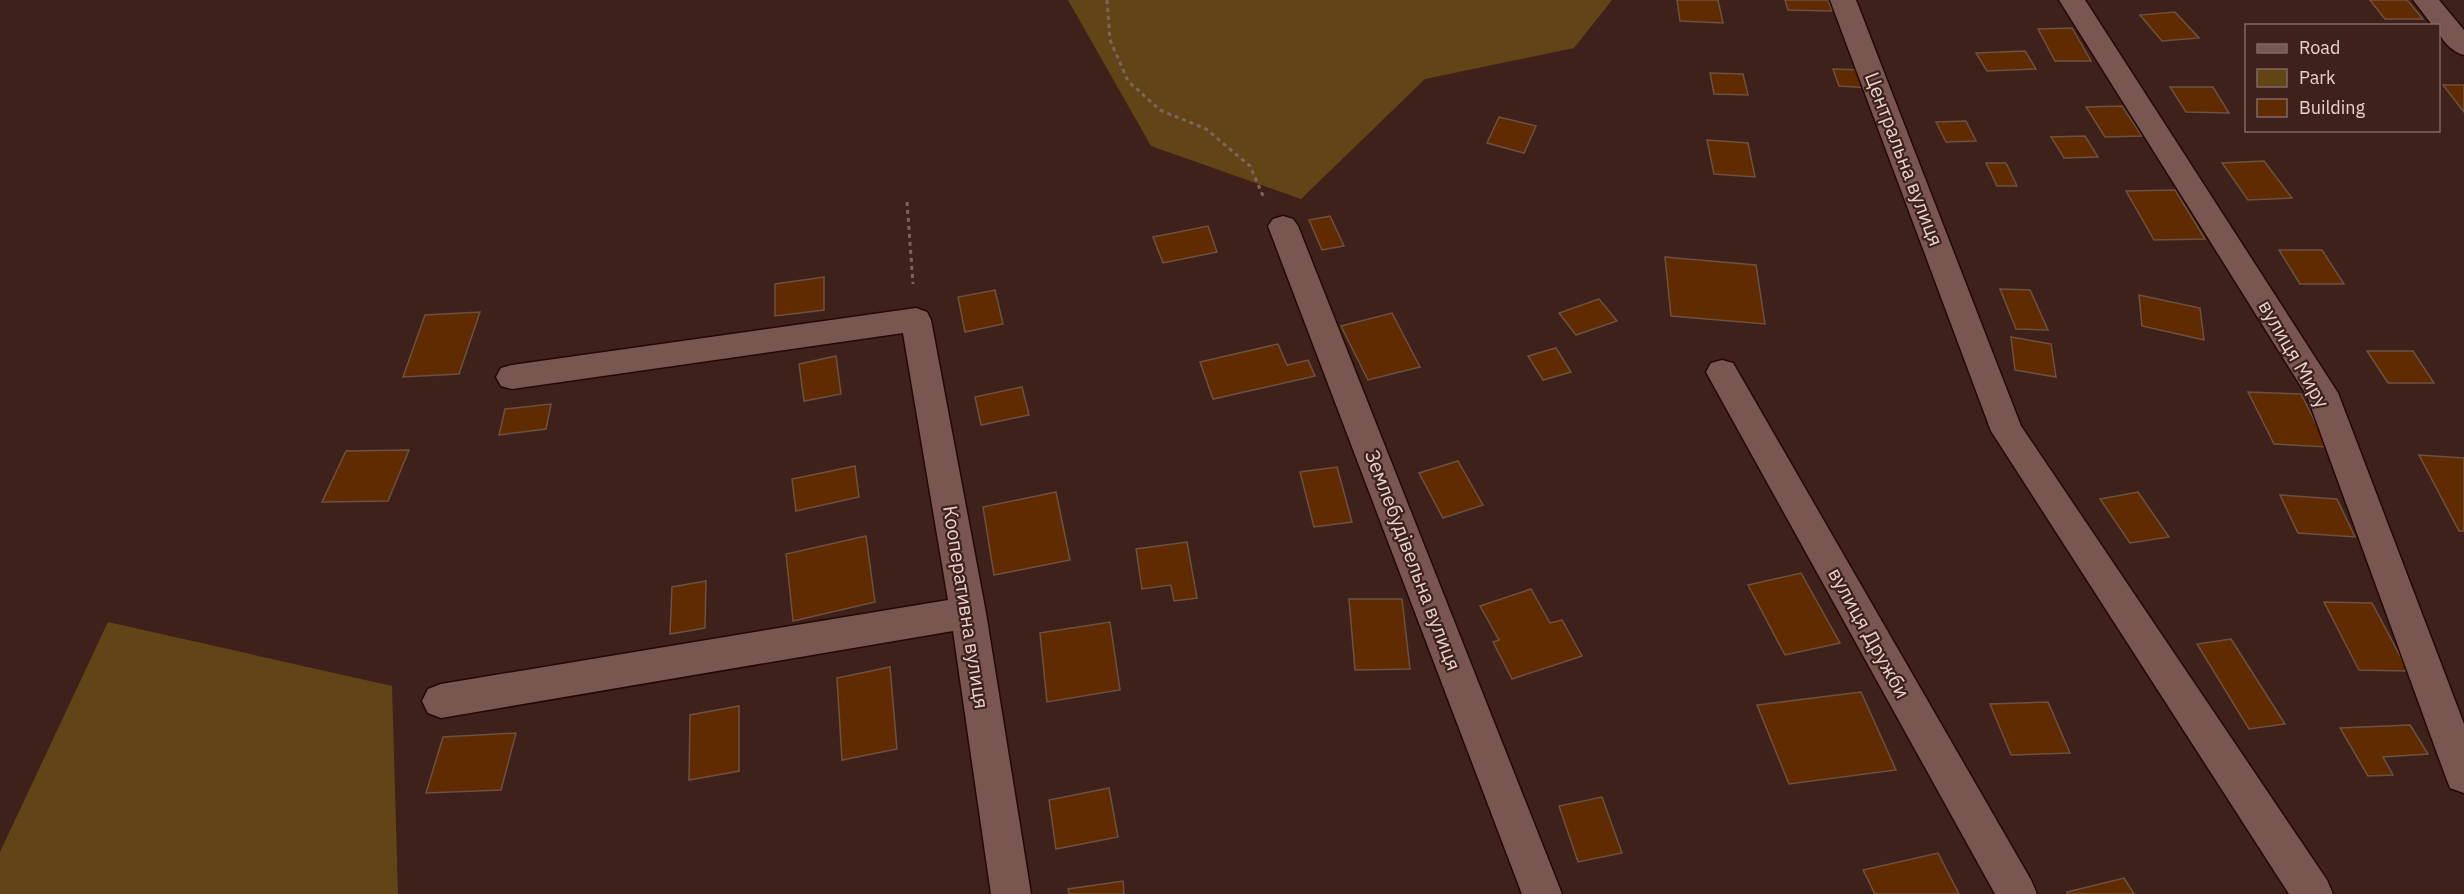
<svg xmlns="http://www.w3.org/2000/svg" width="2464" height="894" viewBox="0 0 2464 894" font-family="'IBM Plex Sans',sans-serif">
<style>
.green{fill:#634416}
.building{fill:#602b00;stroke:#6d5140;stroke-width:1.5}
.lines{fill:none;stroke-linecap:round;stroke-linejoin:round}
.minor-casing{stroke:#230906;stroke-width:3}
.path{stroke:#7e645f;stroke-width:3;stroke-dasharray:4 4;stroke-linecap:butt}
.minor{fill:#795750;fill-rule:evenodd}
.labels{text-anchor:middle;stroke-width:4.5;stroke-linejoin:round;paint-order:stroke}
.street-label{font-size:20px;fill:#e6d2ce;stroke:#3e211b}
</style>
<rect width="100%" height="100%" fill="#3e211b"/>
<g class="green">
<polygon points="1068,0 1612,0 1574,48 1425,79 1301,199 1151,146"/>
<polygon points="108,622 392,686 398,894 0,894 0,852"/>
</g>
<g class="building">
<polygon points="1677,0 1718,0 1723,23 1680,21"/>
<polygon points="1785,0 1828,0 1832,11 1788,10"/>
<polygon points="2370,0 2407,0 2423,19 2385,19"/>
<polygon points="2175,12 2199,38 2162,41 2140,15"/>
<polygon points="2072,28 2091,61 2055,61 2038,29"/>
<polygon points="2025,51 2036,69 1987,71 1976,53"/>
<polygon points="1833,69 1864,70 1870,88 1839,86"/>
<polygon points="1710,73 1743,74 1748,95 1714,94"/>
<polygon points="2443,85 2464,85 2464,112"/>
<polygon points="2170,87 2213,87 2229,113 2186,112"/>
<polygon points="2122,106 2142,136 2105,137 2086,107"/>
<polygon points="1499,117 1536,126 1524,153 1487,143"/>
<polygon points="1966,121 1976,141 1946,142 1936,122"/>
<polygon points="2085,136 2098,157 2064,158 2051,137"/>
<polygon points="1707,140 1748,143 1755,177 1714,174"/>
<polygon points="2264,161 2292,198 2248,200 2222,163"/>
<polygon points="1986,163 2006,163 2017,186 1997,186"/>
<polygon points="2175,190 2205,239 2154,240 2126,191"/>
<polygon points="1330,216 1344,246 1322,250 1309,220"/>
<polygon points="1208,226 1217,252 1163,263 1153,237"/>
<polygon points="2279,250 2322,250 2344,284 2300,284"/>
<polygon points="1665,257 1756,265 1765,324 1671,316"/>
<polygon points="824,277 824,310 775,316 775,284"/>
<polygon points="2000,289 2030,290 2048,330 2016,329"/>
<polygon points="995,290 1003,324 965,332 958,297"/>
<polygon points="2139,295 2200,308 2204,340 2142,326"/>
<polygon points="1599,299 1617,321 1576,335 1559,313"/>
<polygon points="480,312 459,374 403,377 425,315"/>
<polygon points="1392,313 1420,367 1368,380 1341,326"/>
<polygon points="2011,337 2051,344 2056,377 2015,370"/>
<polygon points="1278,344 1287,365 1308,360 1315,376 1213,399 1200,362"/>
<polygon points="1556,348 1571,372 1543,380 1528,356"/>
<polygon points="2367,351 2413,351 2434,383 2388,383"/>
<polygon points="836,356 841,394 804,401 799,364"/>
<polygon points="1022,387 1029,415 981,425 975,397"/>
<polygon points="2248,392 2301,394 2328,447 2274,444"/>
<polygon points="551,404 546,429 499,435 505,409"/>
<polygon points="409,450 388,501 322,502 346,451"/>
<polygon points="2419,455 2464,458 2464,531 2459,531"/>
<polygon points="1458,461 1483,505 1443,518 1419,473"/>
<polygon points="855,466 859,497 796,511 792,479"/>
<polygon points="1337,467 1352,522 1314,527 1300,472"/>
<polygon points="1056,492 1070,560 994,575 983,507"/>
<polygon points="2138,492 2169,537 2130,543 2100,499"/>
<polygon points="2280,495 2337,499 2355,537 2298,533"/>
<polygon points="866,536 875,602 793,621 786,554"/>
<polygon points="1187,542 1197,598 1174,601 1171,585 1142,589 1136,549"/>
<polygon points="1801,573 1840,643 1785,655 1748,585"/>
<polygon points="706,581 705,628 670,634 672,587"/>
<polygon points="1531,589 1550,623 1562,620 1582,656 1512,679 1493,642 1499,640 1480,606"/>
<polygon points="1349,599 1402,599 1410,669 1355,670"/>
<polygon points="2324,602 2372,603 2408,671 2359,670"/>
<polygon points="1110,622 1120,690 1047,702 1040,633"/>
<polygon points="2231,639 2285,724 2249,729 2197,644"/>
<polygon points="890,667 897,749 842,760 837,678"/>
<polygon points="1861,692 1896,770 1789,784 1757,705"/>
<polygon points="2048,702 2070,753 2011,755 1990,704"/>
<polygon points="739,706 739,771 689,780 690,715"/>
<polygon points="2410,725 2428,754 2383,757 2393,775 2368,776 2340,728"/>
<polygon points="516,733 501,790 426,793 443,737"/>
<polygon points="1109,788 1118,837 1056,849 1049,800"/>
<polygon points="1602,797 1622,853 1578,862 1559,806"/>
<polygon points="1938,853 1959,894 1875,894 1863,870"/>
<polygon points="2124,878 2134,894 2068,894 2067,892"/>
<polygon points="1123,881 1124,894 1069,894 1068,889"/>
</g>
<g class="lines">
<g class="minor-casing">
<g id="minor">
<polygon points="1830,0 1856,0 2021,426 2327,880 2333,894 2289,894 1991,431"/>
<polygon points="2059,0 2085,0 2338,393 2464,724 2464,793 2450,788 2445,775 2307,396"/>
<path d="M2413,0H2439L2464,30V55C2452,52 2438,38 2438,26H2433Z"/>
<polygon points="1283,216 1293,219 1298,226 1562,894 1522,894 1268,226 1273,219"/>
<polygon points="916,308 927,312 931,320 986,613 1031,894 991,894 953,631 441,718 428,713 422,701 428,689 441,684 948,600 903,333 512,389 501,386 496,377 501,368 512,365"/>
<polygon points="1722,360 1733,363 2031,880 2037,894 1995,894 1706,372 1711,363"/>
</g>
</g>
<g class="path">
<polyline points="1107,0 1110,40 1128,81 1160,110 1206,129 1250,166 1264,198"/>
<polyline points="907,202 913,284"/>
</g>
<use href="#minor" class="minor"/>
</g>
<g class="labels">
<g class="street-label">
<text transform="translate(1904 159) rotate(69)" y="7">Центральна вулиця</text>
<text transform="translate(2294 354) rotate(60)" y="7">вулиця Миру</text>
<text transform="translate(1413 560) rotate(69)" y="7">Землебудівельна вулиця</text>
<text transform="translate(966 607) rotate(81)" y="7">Кооперативна вулиця</text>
<text transform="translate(1869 633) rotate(61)" y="7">вулиця Дружби</text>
</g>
</g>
<rect x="2245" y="24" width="195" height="108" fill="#3e211b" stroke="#816863" stroke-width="1.5"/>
<rect x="2257" y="44" width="30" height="9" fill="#795750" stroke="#816863" stroke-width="1.5"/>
<text x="2299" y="54" font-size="18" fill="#e6d2ce">Road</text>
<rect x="2257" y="69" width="30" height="18" fill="#634416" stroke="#816863" stroke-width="1.5"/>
<text x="2299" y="84" font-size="18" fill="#e6d2ce">Park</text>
<rect x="2257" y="99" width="30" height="18" fill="#602b00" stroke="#816863" stroke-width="1.5"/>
<text x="2299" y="114" font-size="18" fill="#e6d2ce">Building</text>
</svg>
